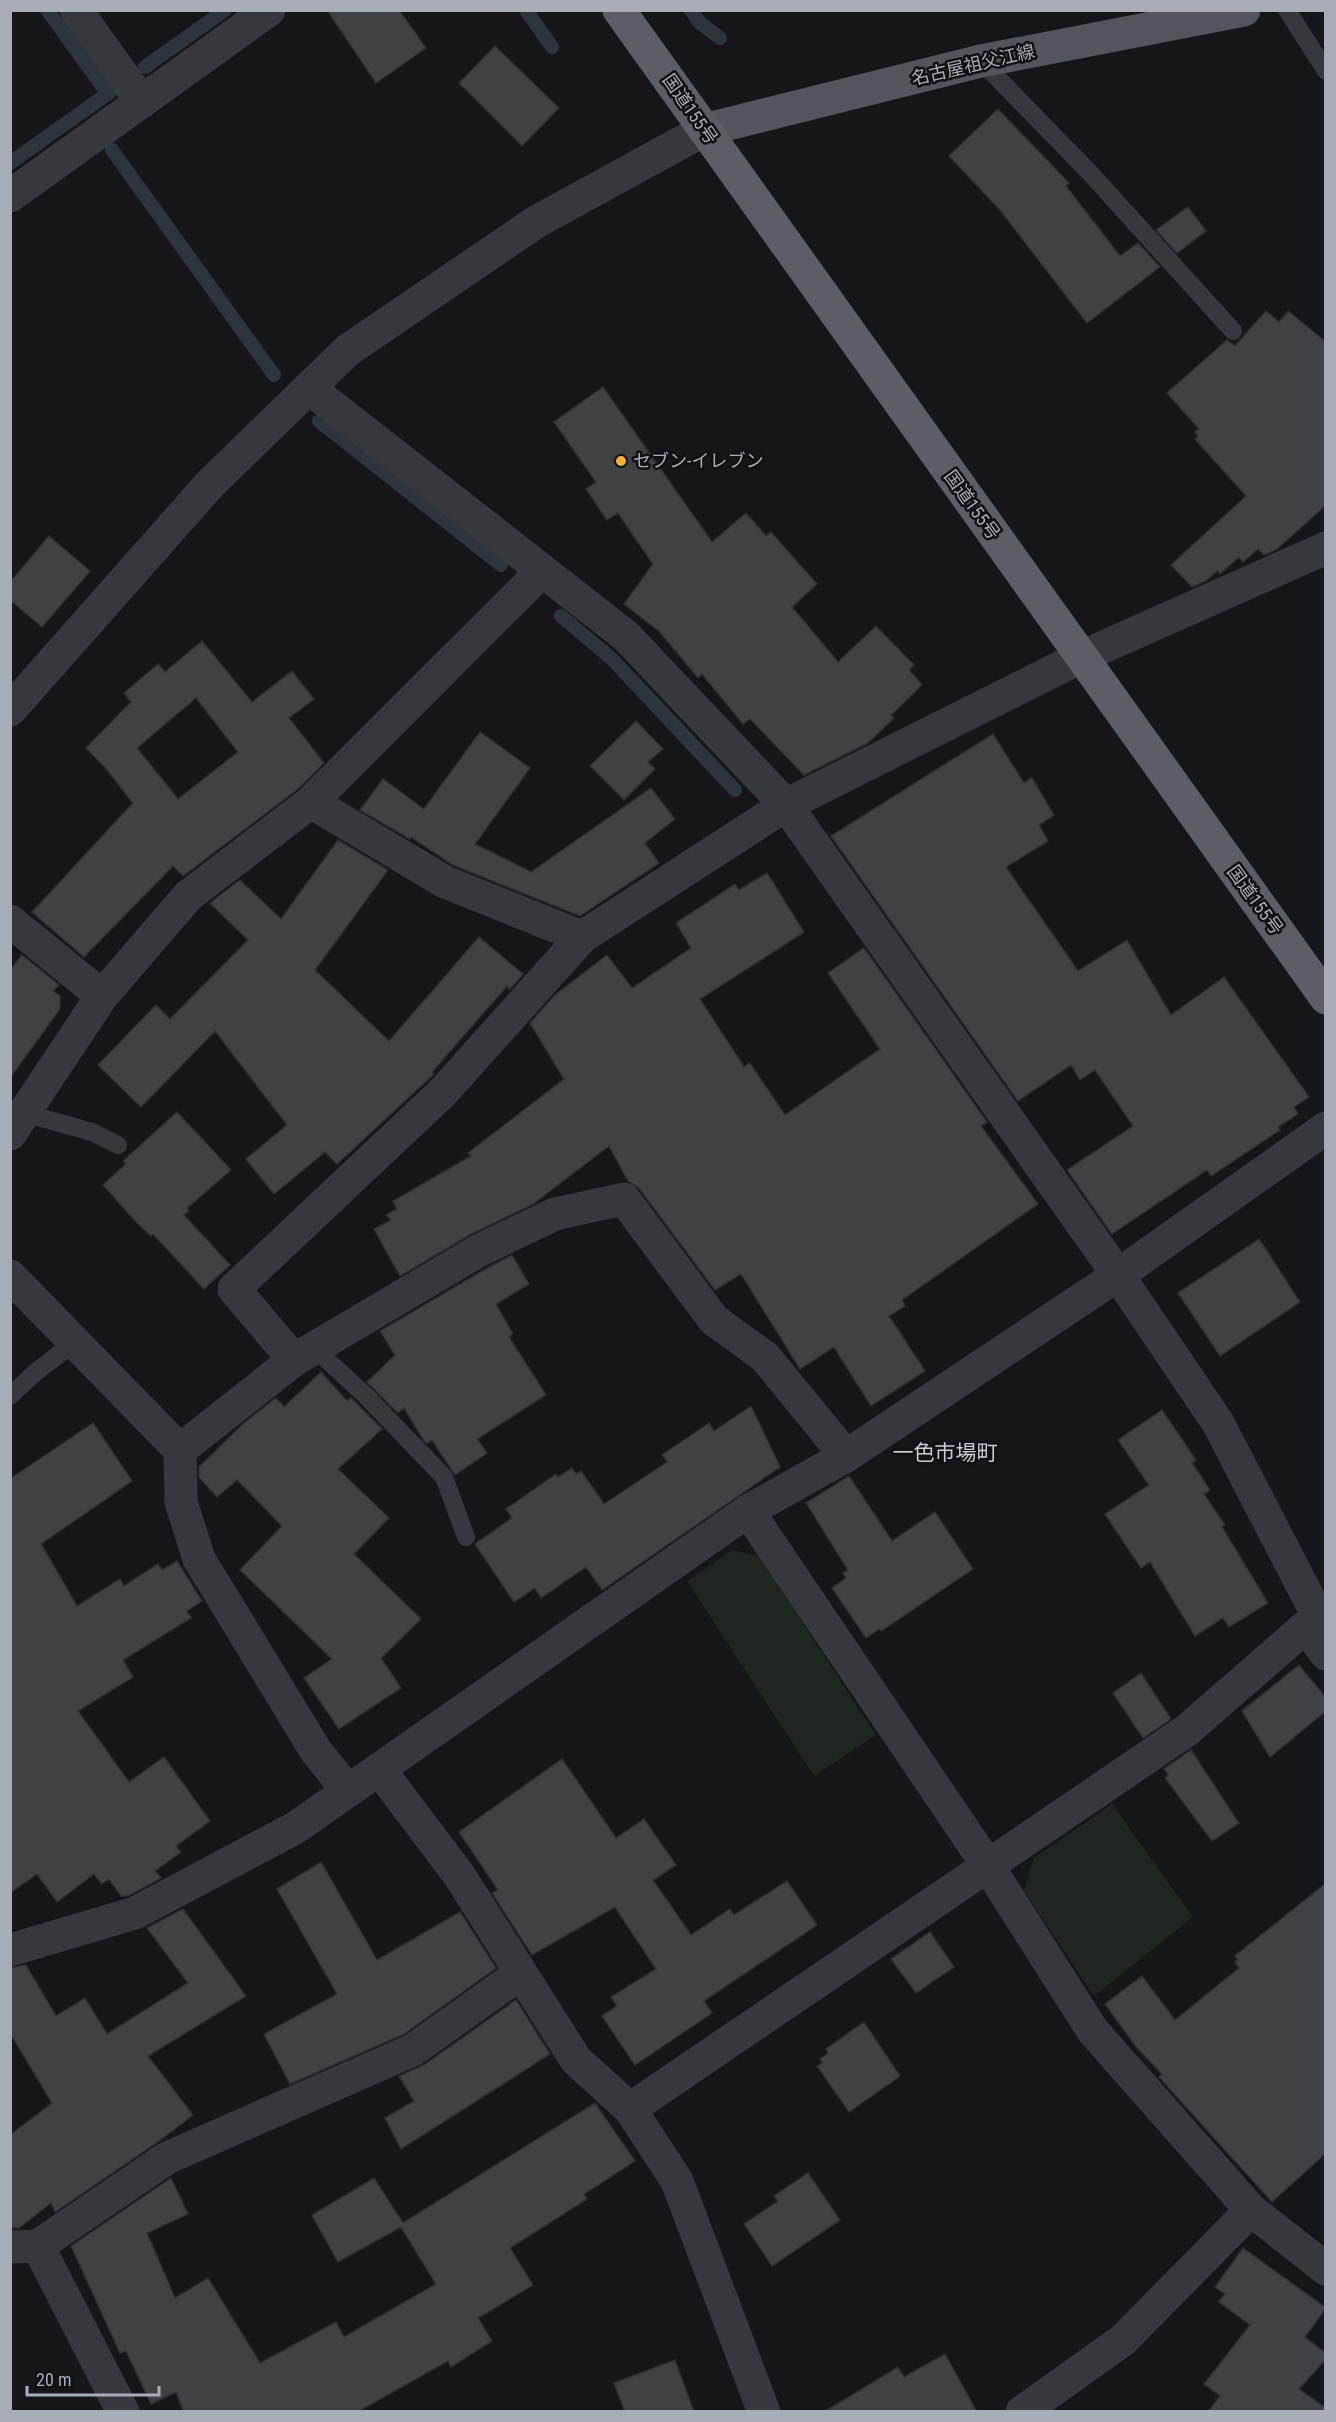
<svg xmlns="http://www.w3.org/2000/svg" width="1336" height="2422" viewBox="0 0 1336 2422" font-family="'Roboto Condensed','Noto Sans JP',sans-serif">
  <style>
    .green { fill: #1e261f }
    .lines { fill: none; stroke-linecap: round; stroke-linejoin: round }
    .stream { stroke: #2c353c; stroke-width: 14 }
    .building { fill: #404145; stroke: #303034; stroke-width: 1.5; fill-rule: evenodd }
    .service { stroke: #37383d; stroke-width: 18 }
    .minor { stroke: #37383d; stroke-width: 33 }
    .tertiary { stroke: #37383d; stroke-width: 33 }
    .primary { stroke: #53555c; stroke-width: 33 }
    .trunk { stroke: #5b5e65; stroke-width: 33 }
    .poi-dot { fill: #f2b134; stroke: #111113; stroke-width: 2 }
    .labels { text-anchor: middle; stroke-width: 5; stroke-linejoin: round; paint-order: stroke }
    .street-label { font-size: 18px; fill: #a8adb8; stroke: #111113 }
    .poi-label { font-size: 18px; fill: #a8adb8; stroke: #111113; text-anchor: start }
    .quarter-label { font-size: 21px; fill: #c9ccd4; stroke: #111113 }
  </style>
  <rect width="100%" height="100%" fill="#161618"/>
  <path class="green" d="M 732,1550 L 759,1556 L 876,1735 L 814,1776 L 687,1581 Z
    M 1112,1804 L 1193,1917 L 1094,1996 L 1024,1891 L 1034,1858 Z"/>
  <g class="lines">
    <path class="stream" d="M 47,10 L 108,94
      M 526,10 L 552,47
      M 691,10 L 699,22 L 720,38
      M 145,67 L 225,10
      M 112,150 L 274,375
      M 10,163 L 110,92
      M 319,421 L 501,565
      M 561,616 L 612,659 L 735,790"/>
  </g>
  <path class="building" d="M 327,10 L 399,10 L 426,48 L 376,83 Z
    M 495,46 L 559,108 L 522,146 L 459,83 Z
    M 998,109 L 1069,183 L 1066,186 L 1120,256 L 1138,243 L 1160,267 L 1087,323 L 1000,210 L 949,156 Z
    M 1188,207 L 1206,231 L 1177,253 L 1156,230 Z
    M 1266,311 L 1279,322 L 1288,311 L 1326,342 L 1326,505 L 1277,549 L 1264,555 L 1258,549 L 1243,562 L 1239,557 L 1220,574 L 1217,571 L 1207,580 L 1192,587 L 1171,565 L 1246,496 L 1195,439 L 1198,436 L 1195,432 L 1199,429 L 1167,393 L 1227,340 L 1235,346 Z
    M 603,387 L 712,542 L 746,513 L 766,536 L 771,532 L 817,584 L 792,607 L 838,662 L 876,626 L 914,665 L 909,670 L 922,685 L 891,715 L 894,718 L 868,743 L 804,775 L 750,719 L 743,724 L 702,674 L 698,678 L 659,631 L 624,604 L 653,564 L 618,513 L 607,520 L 586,489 L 596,482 L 554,422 Z
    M 49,536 L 90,571 L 42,627 L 10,600 L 10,582 Z
    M 202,641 L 252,702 L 292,671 L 314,699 L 289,718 L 324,763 L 299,788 L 183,876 L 173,866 L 84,957 L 32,912 L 133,803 L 103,765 L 86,748 L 131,702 L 124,693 L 158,664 L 165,672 ZM 196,698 L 238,752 L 178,799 L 137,748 Z
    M 636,721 L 663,749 L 648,762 L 655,769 L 624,800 L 590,766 Z
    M 480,732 L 530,768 L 475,844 L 531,872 L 651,788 L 675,819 L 645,843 L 659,863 L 580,916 L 453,865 L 411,837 L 410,839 L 360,810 L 383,779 L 424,809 Z
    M 993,734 L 1024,783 L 1032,778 L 1054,815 L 1039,825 L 1048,841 L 1006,867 L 1078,971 L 1127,940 L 1171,1015 L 1224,977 L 1309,1097 L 1294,1107 L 1298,1114 L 1278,1127 L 1280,1130 L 1211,1176 L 1207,1170 L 1112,1234 L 1067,1170 L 1133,1126 L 1095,1070 L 1080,1080 L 1071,1065 L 1018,1101 L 831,836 Z
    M 338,840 L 388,870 L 315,970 L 389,1041 L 479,937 L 523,974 L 509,990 L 507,986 L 432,1072 L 434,1074 L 337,1164 L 325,1152 L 274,1194 L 246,1159 L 287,1125 L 215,1031 L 141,1107 L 98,1065 L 156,1005 L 170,1019 L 248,940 L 210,903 L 240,880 L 281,919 Z
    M 767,873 L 804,932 L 700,999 L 744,1067 L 750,1063 L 785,1115 L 880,1049 L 828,973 L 864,948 L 987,1122 L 981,1126 L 1038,1204 L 902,1300 L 905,1306 L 889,1316 L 925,1371 L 871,1406 L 834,1347 L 800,1369 L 741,1274 L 715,1290 L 639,1188 L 628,1181 L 609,1146 L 533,1204 L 471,1234 L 400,1276 L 374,1229 L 391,1220 L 386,1215 L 397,1209 L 393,1201 L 471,1156 L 468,1153 L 564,1079 L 530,1023 L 555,995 L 607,955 L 632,988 L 691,948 L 676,923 L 735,884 L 739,890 Z
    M 22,955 L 59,985 L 53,991 L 60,996 L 60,1009 L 10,1078 L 10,970 Z
    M 177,1112 L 231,1170 L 187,1208 L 189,1211 L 184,1215 L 230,1265 L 204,1289 L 153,1234 L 151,1236 L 137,1223 L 103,1185 L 126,1164 L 123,1161 Z
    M 1259,1239 L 1300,1302 L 1220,1356 L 1178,1293 Z
    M 512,1255 L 529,1284 L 496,1304 L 513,1334 L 509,1337 L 546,1395 L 477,1439 L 487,1453 L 455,1475 L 432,1440 L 427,1443 L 424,1441 L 404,1408 L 398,1413 L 367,1382 L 395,1355 L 380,1331 L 489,1267 Z
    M 321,1372 L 347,1401 L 351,1398 L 382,1429 L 338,1469 L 389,1518 L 354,1554 L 421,1619 L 381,1658 L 401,1688 L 339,1729 L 304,1678 L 332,1659 L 240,1570 L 282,1526 L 237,1480 L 217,1497 L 199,1477 L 199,1467 L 244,1423 L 276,1398 L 284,1407 Z
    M 751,1406 L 780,1467 L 602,1590 L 586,1567 L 541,1598 L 535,1588 L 514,1602 L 475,1544 L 512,1518 L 506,1509 L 556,1474 L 558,1477 L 572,1468 L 576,1474 L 581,1471 L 604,1504 L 667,1462 L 662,1455 L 709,1423 L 714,1431 Z
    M 1162,1410 L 1196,1460 L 1192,1463 L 1210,1490 L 1204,1494 L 1225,1525 L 1222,1527 L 1268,1603 L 1229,1627 L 1223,1618 L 1195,1636 L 1150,1562 L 1141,1568 L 1105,1514 L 1149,1485 L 1118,1440 Z
    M 93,1423 L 132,1481 L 41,1544 L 77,1606 L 120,1579 L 124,1586 L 158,1564 L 162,1570 L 177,1561 L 202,1601 L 187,1611 L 191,1618 L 123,1660 L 133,1677 L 78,1711 L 129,1782 L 164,1757 L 210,1821 L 176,1846 L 181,1852 L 155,1871 L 161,1878 L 128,1896 L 121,1896 L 109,1879 L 102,1884 L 94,1874 L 57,1902 L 37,1874 L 10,1893 L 10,1479 Z
    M 849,1476 L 892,1541 L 935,1512 L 973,1569 L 881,1631 L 879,1629 L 866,1638 L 832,1588 L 846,1578 L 843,1573 L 848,1570 L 806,1503 Z
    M 1299,1665 L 1326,1698 L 1326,1711 L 1270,1757 L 1242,1711 Z
    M 1141,1673 L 1171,1719 L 1143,1738 L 1113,1693 Z
    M 1191,1750 L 1239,1823 L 1212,1841 L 1165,1778 L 1168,1775 L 1164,1769 Z
    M 562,1759 L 616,1838 L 644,1819 L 676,1865 L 653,1880 L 691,1935 L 730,1909 L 734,1915 L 787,1881 L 817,1925 L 704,2001 L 712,2013 L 635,2065 L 602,2016 L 617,2006 L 611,1997 L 656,1969 L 615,1907 L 532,1955 L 492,1893 L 498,1890 L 459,1832 Z
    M 321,1862 L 377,1960 L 460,1912 L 496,1968 L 404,2034 L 290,2084 L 264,2034 L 337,1994 L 277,1889 Z
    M 1326,1883 L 1326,2153 L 1272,2202 L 1159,2077 L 1162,2074 L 1137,2048 L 1105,2004 L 1142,1976 L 1175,2020 L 1239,1968 L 1235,1962 L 1238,1960 L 1235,1956 Z
    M 183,1909 L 246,1996 L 148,2056 L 193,2115 L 159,2141 L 55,2212 L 51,2203 L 19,2228 L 10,2228 L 10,2135 L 52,2103 L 10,2033 L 10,1968 L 26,1965 L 56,2016 L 85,1998 L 107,2034 L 188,1983 L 147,1928 Z
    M 930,1932 L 954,1967 L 916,1993 L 891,1959 Z
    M 516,2000 L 550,2054 L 401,2149 L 385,2118 L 414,2101 L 399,2076 L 424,2065 Z
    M 864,2022 L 900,2076 L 849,2112 L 817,2066 L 822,2063 L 820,2059 L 828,2053 L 826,2049 Z
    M 595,2103 L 635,2161 L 584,2194 L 587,2199 L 510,2248 L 533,2285 L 478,2318 L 492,2341 L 451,2367 L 448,2361 L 357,2412 L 184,2412 L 176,2392 L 151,2404 L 126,2351 L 120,2353 L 71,2246 L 171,2178 L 188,2214 L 147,2233 L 175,2298 L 208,2278 L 260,2363 L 336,2322 L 344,2337 L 436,2284 L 401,2227 L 338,2262 L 312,2215 L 374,2178 L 403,2223 Z
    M 808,2173 L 840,2220 L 772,2266 L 744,2224 L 778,2201 L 774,2196 Z
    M 1243,2248 L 1326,2308 L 1305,2337 L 1326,2353 L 1326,2359 L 1299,2389 L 1326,2408 L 1326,2412 L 1208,2412 L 1220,2396 L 1204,2384 L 1250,2325 L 1219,2302 L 1225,2294 L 1215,2287 Z
    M 945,2354 L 977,2412 L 824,2412 L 898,2367 L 904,2377 Z
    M 675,2360 L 694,2412 L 625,2412 L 614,2383 Z"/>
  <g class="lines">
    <path class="service" d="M 1287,10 L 1326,71
      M 981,61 L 1091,174 L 1233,331
      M 24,1113 L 92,1132 L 118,1145
      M 314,1348 L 366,1396 L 444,1477 L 466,1537
      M 10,1396 L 37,1371 L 75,1342"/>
    <path class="minor" d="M 76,10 L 142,102
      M 10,196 L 269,10
      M 309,388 L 626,636 L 786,805 L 1118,1275 L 1218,1423 L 1318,1616 L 1186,1731 L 630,2109
      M 311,802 L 542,571
      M 10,921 L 102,996
      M 10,1134 L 102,996 L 188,896 L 311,802 L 445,882 L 582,937 L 786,805 L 1081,657 L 1326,548
      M 10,1276 L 180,1450 L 294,1360 L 480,1250 L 555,1214 L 624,1199 L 714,1320 L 765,1357 L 846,1456
      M 294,1360 L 234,1289 L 443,1092 L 582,937
      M 180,1450 L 181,1502 L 199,1559 L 316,1751 L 348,1791
      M 748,1511 L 988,1866 L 1093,2031 L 1251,2210 L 1326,2269
      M 1306,1627 L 1326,1654
      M 379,1769 L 459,1875 L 521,1973
      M 10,1950 L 135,1913 L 295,1828 L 748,1511 L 846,1456 L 1118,1275 L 1326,1128
      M 38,2246 L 123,2412
      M 10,2247 L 38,2246 L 167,2158 L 413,2050 L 521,1973 L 576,2060 L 630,2109 L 677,2181 L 764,2412
      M 1022,2412 L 1123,2340 L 1251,2210"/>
    <path class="tertiary" d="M 10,710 L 210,484 L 348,350 L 536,222 L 704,130"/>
    <path class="primary" d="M 704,130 L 981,61 L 1244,10"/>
    <path class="trunk" d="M 619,10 L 1326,998"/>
  </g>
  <circle class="poi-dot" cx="621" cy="461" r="6"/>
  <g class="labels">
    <g class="street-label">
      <text transform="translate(973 65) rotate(-13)" y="6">名古屋祖父江線</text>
      <text transform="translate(690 109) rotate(55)" y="6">国道155号</text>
      <text transform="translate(972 505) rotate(54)" y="6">国道155号</text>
      <text transform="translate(1255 900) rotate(54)" y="6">国道155号</text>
    </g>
    <g class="poi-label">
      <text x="633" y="467">セブン-イレブン</text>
    </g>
    <g class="quarter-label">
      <text x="945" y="1460">一色市場町</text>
    </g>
  </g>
  <rect width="1336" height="2422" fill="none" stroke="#a8adb8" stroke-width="24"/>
  <path d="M27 2386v9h132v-9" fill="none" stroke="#a8adb8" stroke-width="3"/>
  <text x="36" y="2386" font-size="18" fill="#a8adb8" stroke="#111113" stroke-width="4.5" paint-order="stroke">20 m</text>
</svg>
